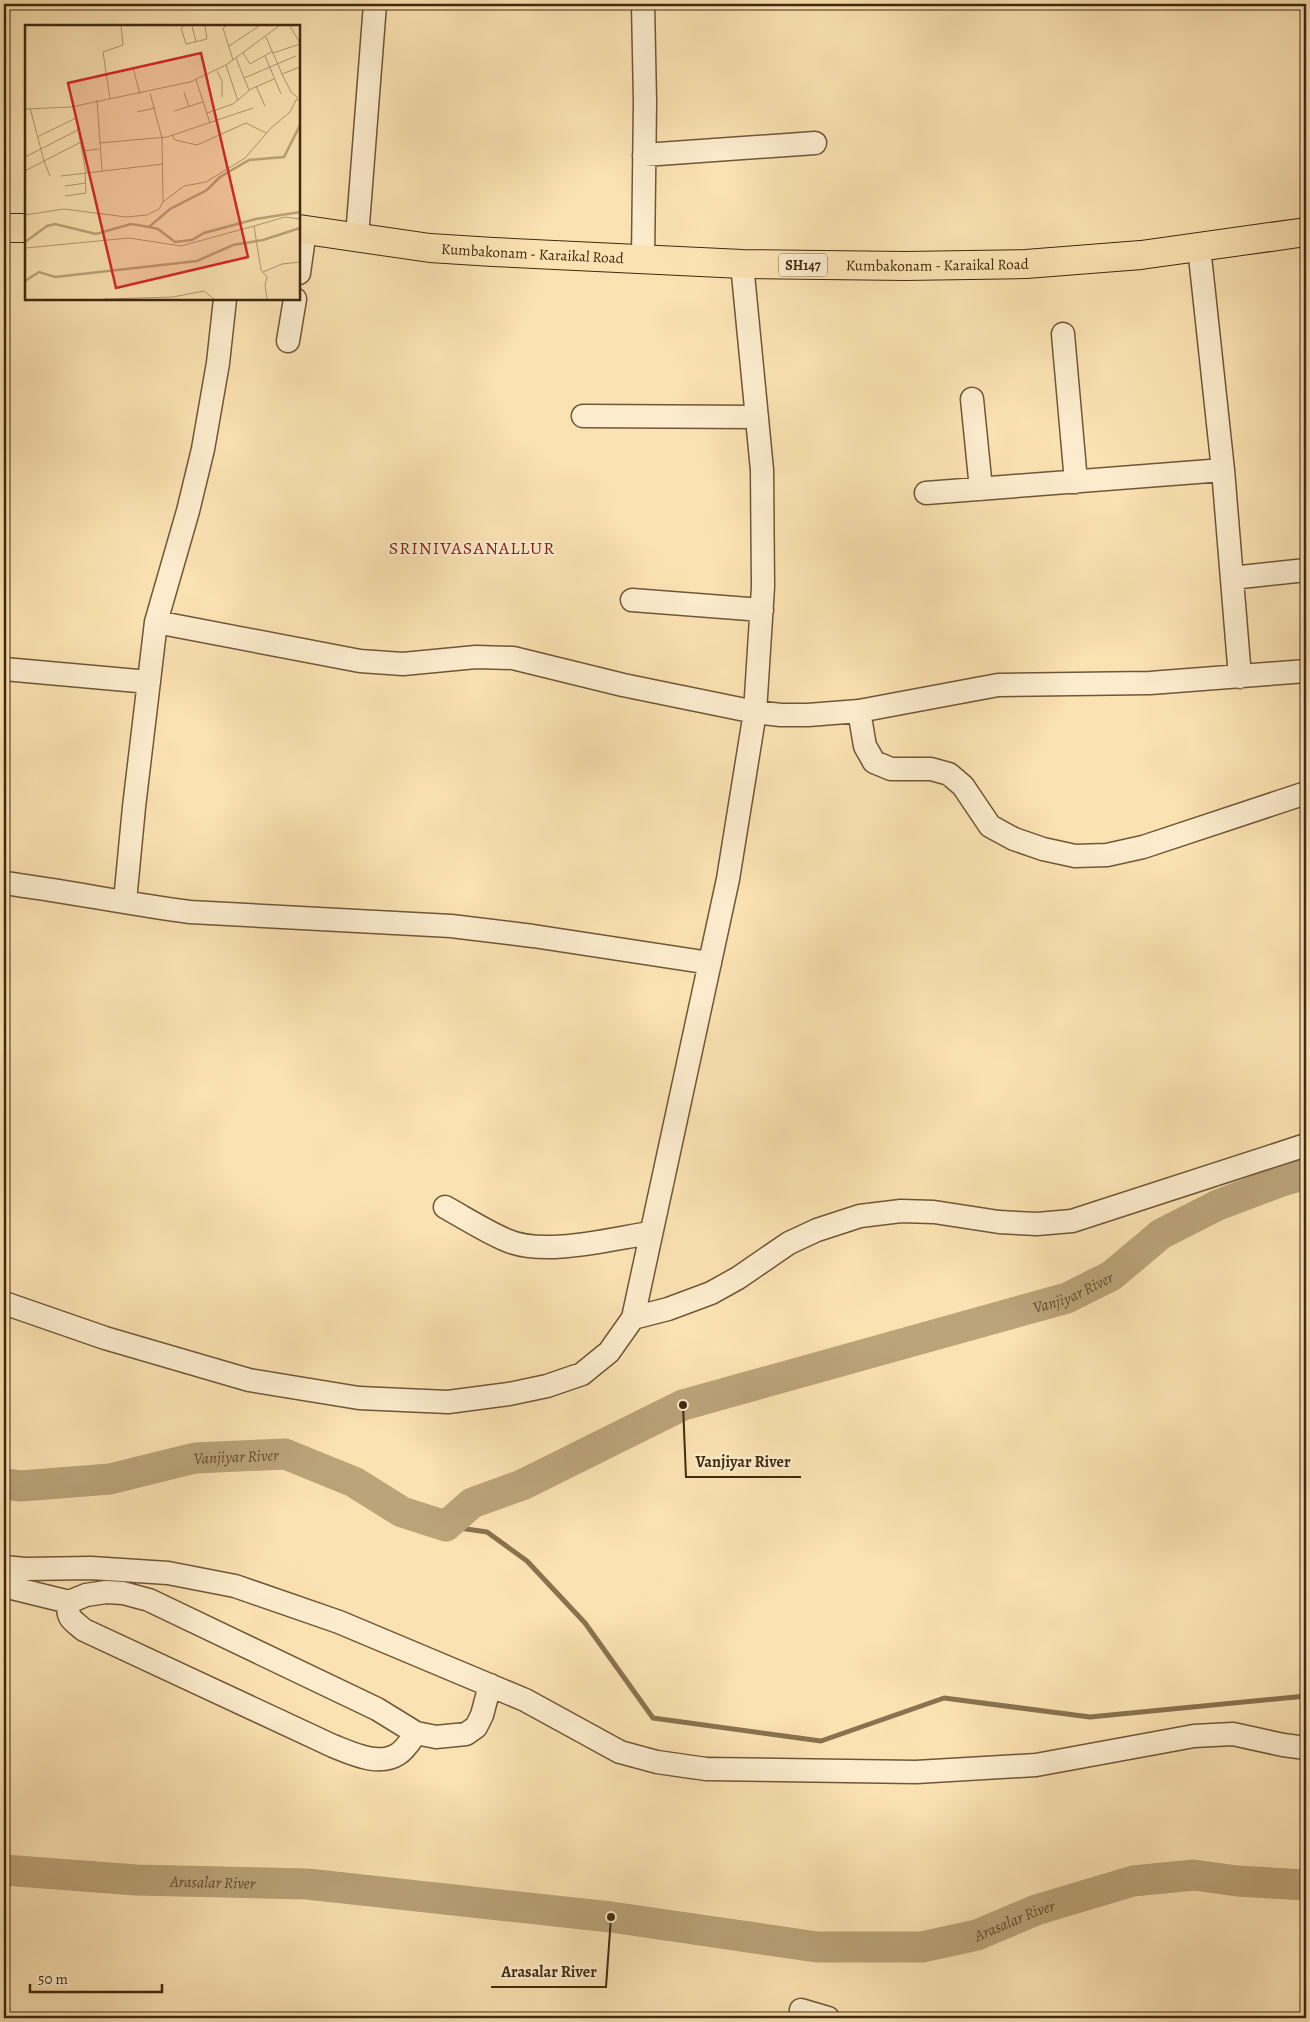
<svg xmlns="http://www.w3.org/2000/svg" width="1310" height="2022" viewBox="0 0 1310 2022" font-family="Alegreya,serif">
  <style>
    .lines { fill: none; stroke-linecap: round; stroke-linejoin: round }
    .stream { stroke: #8a724f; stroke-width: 5 }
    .river { stroke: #bba37a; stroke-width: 31 }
    .minor-casing { stroke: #6f5737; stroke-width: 25 }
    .major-casing { stroke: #40290e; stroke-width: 30 }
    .minor { stroke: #fceccd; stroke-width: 22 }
    .major { stroke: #fbe2b2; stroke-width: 28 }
    .labels { text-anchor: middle; stroke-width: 4.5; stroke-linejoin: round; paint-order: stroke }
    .shield { fill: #fceccd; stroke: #786447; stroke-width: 1 }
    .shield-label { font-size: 14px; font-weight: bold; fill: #40290e }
    .street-label { font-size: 15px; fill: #40290e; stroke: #fceccd }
    .water-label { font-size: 16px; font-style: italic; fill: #654e2e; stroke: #fceccd }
    .quarter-label { font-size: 18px; letter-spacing: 1px; fill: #7a1f14; stroke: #fceccd }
    .inset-river { fill: none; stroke: #bba37a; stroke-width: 2.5 }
    .inset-road { fill: none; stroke: #b09870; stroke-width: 1 }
    .view { fill: #d62828; fill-opacity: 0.15; stroke: #d62828; stroke-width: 2.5 }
    .inset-edge { fill: none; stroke: #40290e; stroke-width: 2.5 }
    .leader { fill: none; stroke: #40290e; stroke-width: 2 }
    .callout-dot { fill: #40290e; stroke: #fceccd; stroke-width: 2 }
    .callout-label { font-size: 16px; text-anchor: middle; font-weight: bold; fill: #40290e; stroke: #fceccd; stroke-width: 4.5; stroke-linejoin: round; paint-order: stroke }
  </style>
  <rect width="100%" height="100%" fill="#fbe2b2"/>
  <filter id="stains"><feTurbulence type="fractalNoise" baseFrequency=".004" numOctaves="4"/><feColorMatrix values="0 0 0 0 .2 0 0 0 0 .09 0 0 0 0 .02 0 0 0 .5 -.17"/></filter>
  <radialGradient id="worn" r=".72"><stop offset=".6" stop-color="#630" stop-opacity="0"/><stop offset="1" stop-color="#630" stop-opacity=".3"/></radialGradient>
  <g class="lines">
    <path class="stream" d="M 446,1526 L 487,1532 L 527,1561 L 585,1623 L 653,1718 L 821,1741 L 944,1698 L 1090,1717 L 1306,1696"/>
    <g class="river">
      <path id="s1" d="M 4,1484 L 21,1486 L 110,1479 L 195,1458 L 285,1454 L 354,1482 L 402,1512 L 446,1526 L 472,1503 L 522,1485 L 683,1405 L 1067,1298 L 1111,1276 L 1161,1234 L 1218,1205 L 1279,1182 L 1306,1174"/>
      <path id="s2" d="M 4,1870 L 136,1880 L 307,1884 L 611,1917 L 817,1947 L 922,1947 L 977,1935 L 1036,1910 L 1133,1881 L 1194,1875 L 1237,1881 L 1306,1885"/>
    </g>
    <g class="minor-casing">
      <path id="minor" d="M 644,155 L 815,143
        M 357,237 L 375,4
        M 1199,247 L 1223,470 L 1240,677
        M 643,259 L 645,102 L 643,4
        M 299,273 L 305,230
        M 1063,334 L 1076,482
        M 288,341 L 295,299
        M 972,399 L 981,489
        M 583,416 L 757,417
        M 926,493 L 1223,470
        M 1232,578 L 1306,570
        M 632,600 L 762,610
        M 156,622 L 360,661 L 403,664 L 476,657 L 513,658 L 623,685 L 755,712 L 781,715 L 808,715 L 859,711 L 998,685 L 1150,683 L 1306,671
        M 4,669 L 149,682
        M 859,711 L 865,746 L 874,762 L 891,769 L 931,769 L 949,774 L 963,786 L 990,826 L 1014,839 L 1043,849 L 1075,856 L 1107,855 L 1143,847 L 1306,793
        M 4,883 C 66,891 128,904 190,912 L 451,926 L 533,936 L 710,963
        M 125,901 L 134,807 L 156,622 L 188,511 L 203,449 L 218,363 L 225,299
        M 445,1207 C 465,1218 485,1231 506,1240 C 544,1257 610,1239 650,1233
        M 4,1303 L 105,1338 L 249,1380 L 359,1398 L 448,1402 L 509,1394 L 547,1386 L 582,1374 L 609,1352 L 633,1318 L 728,879 L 755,712 L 763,587 L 762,470 L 742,264
        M 633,1318 L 668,1309 L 711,1293 L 738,1278 L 789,1243 L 817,1230 L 860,1216 L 901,1211 L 934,1212 L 999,1222 L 1037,1224 L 1072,1221 L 1306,1145
        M 4,1567 L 25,1569 L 91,1568 L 168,1573 L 235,1586 L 339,1622 L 525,1700 L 620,1752 L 657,1762 L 706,1769 L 916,1772 L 1036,1765 L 1194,1736 L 1233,1734 L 1283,1745 L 1306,1748
        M 4,1586 L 69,1602 L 86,1595 L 106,1592 L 123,1593 L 149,1600 L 377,1709 L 416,1733 L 436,1737 L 466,1734 L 476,1727 L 482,1715 L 490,1685
        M 69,1602 C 66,1618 72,1620 84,1630 L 333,1746 C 351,1753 379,1767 398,1754 C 405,1750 411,1740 416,1733
        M 801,2010 L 828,2018"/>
    </g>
    <g class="major-casing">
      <g id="major">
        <path d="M 4,228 L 26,228"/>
        <path id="s3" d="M 299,229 L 430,248 L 493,252 L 742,264 L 905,266 L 1026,264 L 1141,255 L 1306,232"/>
      </g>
    </g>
    <use href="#minor" class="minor"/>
    <use href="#major" class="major"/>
  </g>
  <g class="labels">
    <rect class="shield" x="779" y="253.5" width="48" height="23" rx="4"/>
    <g class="shield-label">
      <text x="803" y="270">SH147</text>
    </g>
    <g class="street-label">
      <text dy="5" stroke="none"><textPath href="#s3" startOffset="235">Kumbakonam - Karaikal Road</textPath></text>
      <text dy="5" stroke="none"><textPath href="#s3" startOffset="640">Kumbakonam - Karaikal Road</textPath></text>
    </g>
    <g class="water-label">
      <text dy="6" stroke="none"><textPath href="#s1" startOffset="1135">Vanjiyar River</textPath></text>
      <text dy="6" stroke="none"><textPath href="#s1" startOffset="235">Vanjiyar River</textPath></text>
      <text dy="6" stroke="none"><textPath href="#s2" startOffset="209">Arasalar River</textPath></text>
      <text dy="6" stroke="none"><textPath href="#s2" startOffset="1019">Arasalar River</textPath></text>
    </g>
    <g class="quarter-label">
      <text x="472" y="554">SRINIVASANALLUR</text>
    </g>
  </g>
  <g transform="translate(25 25)">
    <rect width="275" height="275" fill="#fbe2b2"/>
    <path class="inset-river" d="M 124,202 L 133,204 L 150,217 L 167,215 L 179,208 L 231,194 L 275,187M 0,217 L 22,201 L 30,199 L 71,209 L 106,199 L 124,202 L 145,184 L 182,165 L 195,152 L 224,135 L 259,132 L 275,100M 0,256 L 14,247 L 30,252 L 172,236 L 208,220 L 238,215 L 275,203"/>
    <path class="inset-road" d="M 159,1 L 156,3 L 161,19 L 182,14 L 180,1M 167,1 L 171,17M 201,1 L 198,3 L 208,35M 265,1 L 275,18M 241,12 L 257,49 L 275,42M 204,21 L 234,1M 218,28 L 225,39 L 248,26M 248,28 L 275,19M 240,31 L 256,69M 211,33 L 224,65M 201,40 L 213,76M 108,43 L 115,69M 192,46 L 197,56 L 197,72M 257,49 L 266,67 L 273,73M 219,53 L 271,31M 171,55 L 185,98M 231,61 L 240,81M 159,67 L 164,82M 85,74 L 78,27 L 98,20 L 96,1M 72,75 L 77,146M 5,83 L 19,136 L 56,117M 0,84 L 46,82 L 165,57 L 201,40 L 254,1M 149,86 L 178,77M 112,87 L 130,83M 182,88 L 208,79 L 226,64 L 249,54M 147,110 L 150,115 L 172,120 L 221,98 L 241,108M 12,112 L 51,93 L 61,148M 74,118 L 142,112 L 228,83M 58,126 L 74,124M 0,132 L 53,105M 0,146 L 19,136 L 25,151M 36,151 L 138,139M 40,161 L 61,158M 40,171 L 61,168 L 60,148M 138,177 L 159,161 L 181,157 L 220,133 L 246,103 L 265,87 L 271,75 L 275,74M 0,190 L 39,184 L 101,192 L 122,190 L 134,184 L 138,177 L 137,113 L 125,68M 229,201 L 260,192 L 275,194M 0,223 L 104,213 L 156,221 L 229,201 L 236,245 L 242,252 L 240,260 L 242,274M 238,247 L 257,239 L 275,237M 80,274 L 148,272 L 179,266 L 189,274"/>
    <path class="view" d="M 176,28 L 223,232 L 91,263 L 43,58 Z"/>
    <rect width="275" height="275" class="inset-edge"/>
  </g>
  <path class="leader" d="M683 1405L686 1477H801M611 1917L606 1987H491"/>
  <g class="callout-dot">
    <circle cx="683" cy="1405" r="5"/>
    <circle cx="611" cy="1917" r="5"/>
  </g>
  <g class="callout-label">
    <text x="743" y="1467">Vanjiyar River</text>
    <text x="549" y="1977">Arasalar River</text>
  </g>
  <rect width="1310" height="2022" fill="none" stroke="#fbe2b2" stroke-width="20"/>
  <rect x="5" y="5" width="1300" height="2012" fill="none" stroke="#40290e" stroke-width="2.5"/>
  <rect x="10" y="10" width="1290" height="2002" fill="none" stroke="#40290e"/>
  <path d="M30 1984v8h132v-8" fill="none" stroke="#40290e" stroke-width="2.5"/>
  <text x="38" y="1984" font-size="15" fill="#40290e" stroke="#fceccd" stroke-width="4" paint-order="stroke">50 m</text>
  <rect width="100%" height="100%" filter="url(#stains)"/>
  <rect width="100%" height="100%" fill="url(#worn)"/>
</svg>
